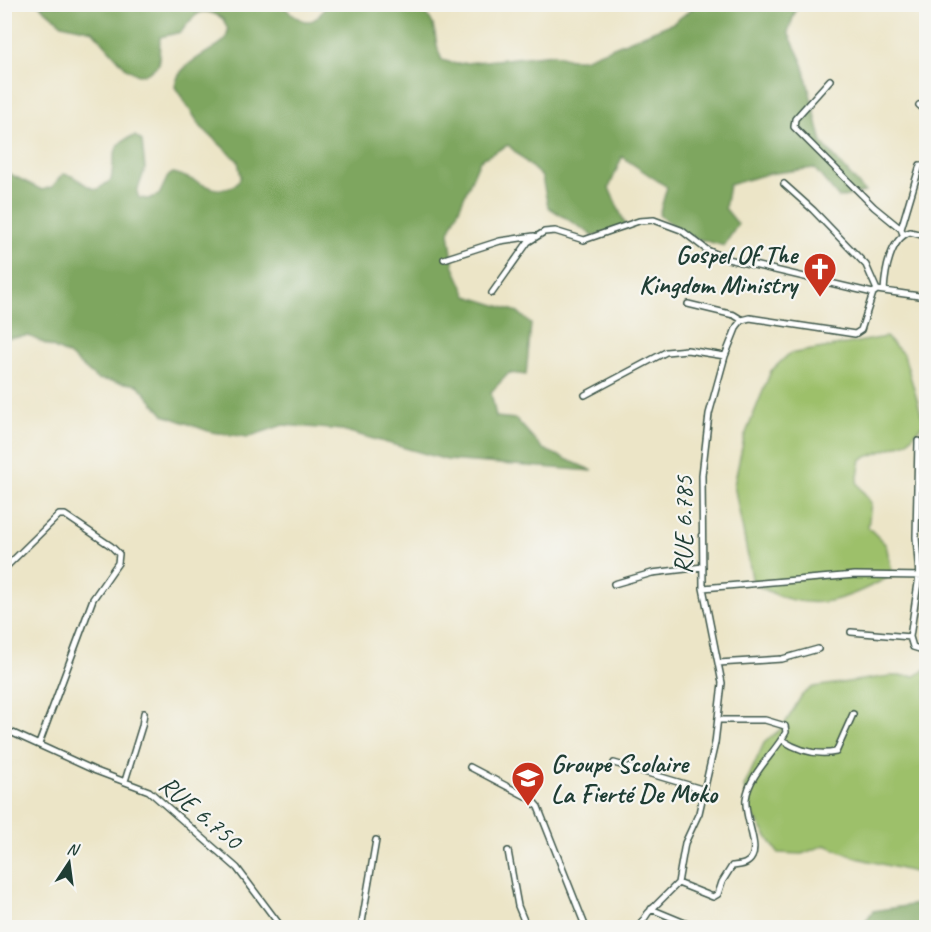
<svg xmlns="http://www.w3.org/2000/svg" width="931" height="932" viewBox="0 0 931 932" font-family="Caveat,sans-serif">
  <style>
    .green { fill: #9dc06a; stroke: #5e7e4f; stroke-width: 1.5 }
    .forest { fill: #7ea65e; stroke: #4e7249; stroke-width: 1.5 }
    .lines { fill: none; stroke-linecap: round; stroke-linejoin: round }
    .minor-casing { stroke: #3e564a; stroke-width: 8 }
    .minor { stroke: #fff; stroke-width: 5 }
    .labels { text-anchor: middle; stroke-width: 4.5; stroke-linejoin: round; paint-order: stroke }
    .poi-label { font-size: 26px; font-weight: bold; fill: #1f3d34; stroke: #f6f6f2; text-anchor: end }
    .street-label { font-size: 26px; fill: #1f3d34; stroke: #f6f6f2 }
  </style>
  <rect width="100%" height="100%" fill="#f6f6f2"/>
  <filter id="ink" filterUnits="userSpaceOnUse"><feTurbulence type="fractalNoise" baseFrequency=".0167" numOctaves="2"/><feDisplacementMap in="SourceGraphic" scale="12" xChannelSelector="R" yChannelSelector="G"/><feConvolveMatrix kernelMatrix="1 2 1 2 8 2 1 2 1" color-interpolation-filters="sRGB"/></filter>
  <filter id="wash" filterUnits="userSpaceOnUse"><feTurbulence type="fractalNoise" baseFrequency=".008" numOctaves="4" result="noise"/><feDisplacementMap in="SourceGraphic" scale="24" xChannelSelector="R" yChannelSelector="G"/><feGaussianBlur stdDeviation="1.35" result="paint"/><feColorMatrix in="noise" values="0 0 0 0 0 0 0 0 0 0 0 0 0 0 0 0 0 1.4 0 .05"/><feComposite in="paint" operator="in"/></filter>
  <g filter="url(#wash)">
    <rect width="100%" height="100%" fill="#ece5c7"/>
    <path class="green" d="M 886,337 L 904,355 L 924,423 L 907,442 L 861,459 L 857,483 L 871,503 L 868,527 L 886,545 L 893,575 C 839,603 809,616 753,583 L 734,485 L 744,438 L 771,371 L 789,354 Z
      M 926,669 L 926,875 L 857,858 L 825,845 L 802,854 L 778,853 L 750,811 L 744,787 L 764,743 L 783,727 L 802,695 L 813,687 L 890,676 L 915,676 Z"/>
    <path class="forest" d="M 798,4 L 788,32 L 803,64 L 822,143 L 865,192 L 839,198 L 814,168 L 767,174 L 729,185 L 725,208 L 738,224 L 724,246 L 688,236 L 659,215 L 667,187 L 622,157 L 609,188 L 627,228 L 594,236 L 548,207 L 542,177 L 508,145 L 480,160 L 449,232 L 454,267 L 467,296 L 518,312 L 531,324 L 526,375 L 509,373 L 491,392 L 496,417 L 516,419 L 543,449 L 593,471 L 447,460 L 342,430 L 283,425 L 248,437 L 211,432 L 164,415 L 138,385 L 97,379 L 69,355 L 29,336 L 5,338 L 4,171 L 42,190 L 52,187 L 63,174 C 80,175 84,189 98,189 L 111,180 C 115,160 110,141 135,136 L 142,141 L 145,169 L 137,192 L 139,198 L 148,199 L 159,195 L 168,176 L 173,173 C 194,176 225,206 241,177 L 238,161 L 201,127 L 175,87 C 177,62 211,54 226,39 L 228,30 L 223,19 C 200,3 193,17 181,32 L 160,37 L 159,64 L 148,73 L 138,75 L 126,68 L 93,31 L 62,24 L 39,5 L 282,5 C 297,20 313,32 326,5 L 415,5 C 443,23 430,36 442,60 L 456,64 L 554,54 L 570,59 L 584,59 L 673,23 L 697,5 Z
      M 918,904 L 926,905 L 926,927 L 861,927 L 873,911 Z"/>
  </g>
  <g filter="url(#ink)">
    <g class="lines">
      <g class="minor-casing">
        <path id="minor" d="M 830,80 L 795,119 L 794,127 L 874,207 L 901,229 L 903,234
          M 919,105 L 926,111
          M 784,184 L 813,210 L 866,265 L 877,290
          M 901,229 L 920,165
          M 444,259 L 500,241 L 534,236
          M 884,291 C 885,272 890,239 910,232 L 926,236
          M 492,293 L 528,242 L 544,232 L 555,231 L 584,240 L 639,221 L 654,220 L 681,230 L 707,250 L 728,259 L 873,293
          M 688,304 L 734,315 L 742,320
          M 585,395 L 666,352 L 687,350 L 725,356
          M 4,569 L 59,515 L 65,515 L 111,546 L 119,554 L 118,563 L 93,599 L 39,744
          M 614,584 L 652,573 L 703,567
          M 703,588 L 855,575 L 926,576
          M 851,632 L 910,637 L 919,576 L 916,537 L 918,441
          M 910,637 L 913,647 L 926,651
          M 718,663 L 782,659 L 818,649
          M 4,729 L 96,771 L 149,791 L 237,868 L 282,928
          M 782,740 C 799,751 816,756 836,752 L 853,714
          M 614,763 L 705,790
          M 470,767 L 531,799 L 538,807 L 586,928
          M 125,781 L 142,726 L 144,713
          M 508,851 L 518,906 L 527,928
          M 678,883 L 713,897 L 718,894 L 722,882 L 732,866 C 740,865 748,865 752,857 C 759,844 744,817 746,799 C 749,774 775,753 786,732 L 785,726 L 765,720 L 718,720
          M 651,909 L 697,928
          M 361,928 L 376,840
          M 638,928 L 648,913 L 678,883 L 685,843 L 699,813 L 715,743 L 722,683 L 703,588 L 702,475 L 709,414 L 725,356 L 737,326 L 742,320 L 750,318 L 855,334 L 861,330 L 873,293 L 877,290 L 926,297"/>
      </g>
      <use href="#minor" class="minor"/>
    </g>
  </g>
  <defs>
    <g id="church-pin" transform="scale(1.725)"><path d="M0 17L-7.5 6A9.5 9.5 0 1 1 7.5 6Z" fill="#c8321e" stroke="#f6f6f2"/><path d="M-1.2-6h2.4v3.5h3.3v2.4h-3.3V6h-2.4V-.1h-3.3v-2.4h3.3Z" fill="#fff"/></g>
    <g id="school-pin" transform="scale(1.725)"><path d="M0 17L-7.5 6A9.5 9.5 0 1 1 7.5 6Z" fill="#c8321e" stroke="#f6f6f2"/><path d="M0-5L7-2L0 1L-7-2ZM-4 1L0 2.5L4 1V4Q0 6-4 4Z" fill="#fff"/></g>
  </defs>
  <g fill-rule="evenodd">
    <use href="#church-pin" x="820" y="269"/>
    <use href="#school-pin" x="528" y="778"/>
  </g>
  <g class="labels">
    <g class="poi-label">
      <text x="797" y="263">Gospel Of The<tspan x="797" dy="30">Kingdom Ministry</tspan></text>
      <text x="551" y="772" text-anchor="start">Groupe Scolaire<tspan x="551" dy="30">La Fierté De Moko</tspan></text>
    </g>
    <g class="street-label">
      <text transform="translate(683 525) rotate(-90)" y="9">RUE 6.785</text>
      <text transform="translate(201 812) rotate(40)" y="9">RUE 6.750</text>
    </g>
  </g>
  <rect width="931" height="932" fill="none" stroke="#f6f6f2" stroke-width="24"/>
  <g transform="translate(69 863) rotate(13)" stroke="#f6f6f2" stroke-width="4.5" paint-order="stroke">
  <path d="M0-4.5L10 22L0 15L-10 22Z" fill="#1f3d34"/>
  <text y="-9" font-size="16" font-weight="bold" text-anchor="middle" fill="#1f3d34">N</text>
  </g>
</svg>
